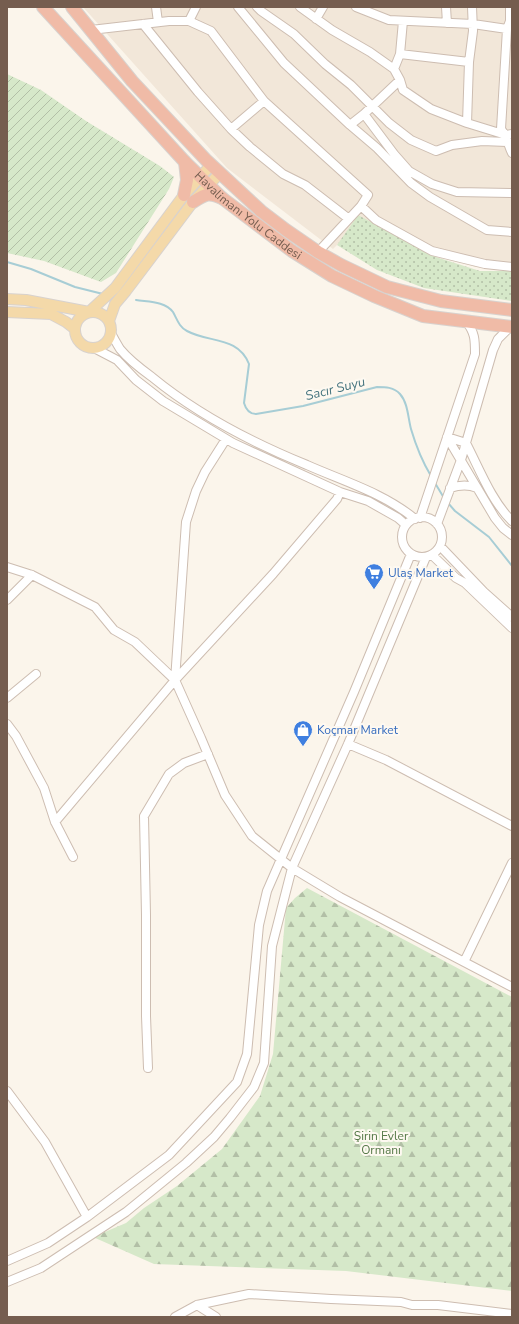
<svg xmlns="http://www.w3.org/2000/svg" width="519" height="1324" viewBox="0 0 519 1324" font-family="'Nunito Sans',sans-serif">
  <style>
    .residential { fill: #f2e7d9 }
    .grass { fill: url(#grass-dots) }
    .forest { fill: url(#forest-firs) }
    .garden { fill: url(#garden-furrows) }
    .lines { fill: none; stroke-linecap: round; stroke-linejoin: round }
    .stream { stroke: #a7cdd5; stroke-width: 2 }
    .minor-casing { stroke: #cdbdb1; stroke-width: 10 }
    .major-casing { stroke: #d8d2ce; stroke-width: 12 }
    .highway-casing { stroke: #d8d2ce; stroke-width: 14 }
    .minor { stroke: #fff; stroke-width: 8 }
    .major { stroke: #f4d9a9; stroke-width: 10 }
    .highway { stroke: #f0bba7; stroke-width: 12 }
    .labels { text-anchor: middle; stroke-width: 4; stroke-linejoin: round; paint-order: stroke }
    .street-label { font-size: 12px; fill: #755d4f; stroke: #fef9f1 }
    .shop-label { font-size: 12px; fill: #366cbe; stroke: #fef9f1; text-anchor: start }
    .park-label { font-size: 12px; fill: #567948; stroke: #fef9f1 }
    .water-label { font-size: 13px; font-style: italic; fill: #47757f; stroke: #fef9f1 }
  </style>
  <defs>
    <pattern id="grass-dots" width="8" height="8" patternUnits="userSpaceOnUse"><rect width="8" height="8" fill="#d6e8c9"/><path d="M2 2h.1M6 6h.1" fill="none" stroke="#b2bfa6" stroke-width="1.8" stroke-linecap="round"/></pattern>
    <pattern id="forest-firs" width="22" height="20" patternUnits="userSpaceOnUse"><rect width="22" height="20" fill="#d6e8c9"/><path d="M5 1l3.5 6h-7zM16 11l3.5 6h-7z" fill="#b2bfa6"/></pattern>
    <pattern id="garden-furrows" width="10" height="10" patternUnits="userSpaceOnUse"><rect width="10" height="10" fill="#d6e8c9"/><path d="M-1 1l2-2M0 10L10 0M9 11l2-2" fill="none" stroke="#b2bfa6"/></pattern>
  </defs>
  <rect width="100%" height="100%" fill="#fbf5eb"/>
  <path class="residential" d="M 83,7 L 512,7 L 512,269 L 475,267 L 359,223 L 333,249 L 227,168 Z"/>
  <path class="grass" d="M 358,215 L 436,257 L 480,271 L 512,271 L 512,301 L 424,288 L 377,270 L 337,245 Z"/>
  <path class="forest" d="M 307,888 L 512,997 L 512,1291 L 346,1271 L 154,1264 L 93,1237 L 126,1223 L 144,1208 L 177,1186 L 222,1149 L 260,1096 L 273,1054 L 286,908 L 295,898 Z"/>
  <path class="garden" d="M 7,74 L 41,90 L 86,121 L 160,166 L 174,177 L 169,189 L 116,273 L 101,282 L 44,261 L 7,253 Z"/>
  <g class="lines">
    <path class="stream" d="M 7,262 L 31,269 L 75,287 L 103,294
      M 136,300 C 148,302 165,301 173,312 C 177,319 179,327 187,331 C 209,343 238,336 249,364 L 244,403 C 246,410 250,414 256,414 L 303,406 L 377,387 C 385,387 394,387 400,394 C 408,403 408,418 411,429 C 416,446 422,461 431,476
      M 435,483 L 444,498
      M 448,503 L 455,511 L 489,537 L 512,566"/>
    <g class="minor-casing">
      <path id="minor" d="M 156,7 L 158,22
        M 196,7 L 189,21 L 211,31 L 264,101 L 368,195 L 361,206
        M 238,7 L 284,63 L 350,125 L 377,148 L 411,183 L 430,197 L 487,230 L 512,232
        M 257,7 L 261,11 L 294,34 L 325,64 L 351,85 L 389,123 L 411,140 L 436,151 L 452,145 L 482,141 L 507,142
        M 300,7 L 332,30 L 370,52 L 394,69 L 400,80 L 403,90 L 431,109 L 467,123 L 506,135 L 512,134
        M 356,7 L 389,20 L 473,24 L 507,29
        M 446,7 L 447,23
        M 510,7 L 510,21 L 507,29 L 501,129 C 507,136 508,145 512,153
        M 316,19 L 323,7
        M 143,24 L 198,92 L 231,129 L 250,147 L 283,174 L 305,185 L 349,219
        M 91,30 L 169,21 L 189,21
        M 400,54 L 469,62
        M 394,69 L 400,54 L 403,21
        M 364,114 L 394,154 L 409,171 L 432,184 L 457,192 L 512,193
        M 467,123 L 469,62 L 473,31 L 472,7
        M 350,125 L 364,114 L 400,80
        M 231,129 L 264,101
        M 318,252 L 361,206 L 376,220 L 432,251 L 485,264 L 512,267
        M 111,333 C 114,339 117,344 120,349 C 129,360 141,369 152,377 C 197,414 253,443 307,465 C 343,481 384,493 415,519
        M 94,348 L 117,360 L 136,380 L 163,401 L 233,443 L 340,492 L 368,501 L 398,518 L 406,525
        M 447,437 L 495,518 L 503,528 L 512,535
        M 447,437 L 466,443 C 479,468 492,502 512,521
        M 226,439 L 205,472 L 196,491 L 186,522 L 175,680 L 201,738 L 225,795 L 252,836 L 292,868 L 340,897 L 512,987
        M 450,488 C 459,485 468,484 477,488
        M402 537a20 20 0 1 1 40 0a20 20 0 1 1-40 0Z
        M 420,518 L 475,354 C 475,339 475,333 466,321
        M 437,524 L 461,460 L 493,350 L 498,339 L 510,327
        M 440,546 L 484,592 L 512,617
        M 432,555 L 456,578 L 465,583 L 512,628
        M 7,567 L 32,575 L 95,607 L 114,630 L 135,642 L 175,680
        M 7,600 L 32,575
        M 7,698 L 36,674
        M 7,724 L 16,736 L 44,788 L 55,822 L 73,857
        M 348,744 L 386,760 L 512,826
        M 55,822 L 175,680 L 273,574 L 337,499 L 340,492
        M 464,962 L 512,863
        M 148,1068 L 146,1016 L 146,915 L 144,816 L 169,774 L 184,763 L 208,754
        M 7,1091 L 45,1142 L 87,1217
        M 7,1261 L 48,1243 L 87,1217 L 169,1155 L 237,1082 L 247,1054 L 259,925 L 267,891 L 354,692 L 411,554
        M 7,1282 L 41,1268 L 126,1212 L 186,1163 L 214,1137 L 230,1118 L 254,1087 L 264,1063 L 272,946 L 292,868 L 348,744 L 426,557
        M 197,1305 L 216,1317
        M 175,1317 L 197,1305 L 249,1294 L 331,1299 L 401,1302 L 412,1305 L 438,1305 L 512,1314"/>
    </g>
    <g class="major-casing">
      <path id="major" d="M 7,299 L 26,300 L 89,312 L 115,288 L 184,195 L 211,165
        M75 330a18 18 0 1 1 36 0a18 18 0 1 1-36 0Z
        M 7,312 L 51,314 L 66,322 L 75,329
        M 109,321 L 115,304 L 126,291 L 193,202 L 220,173"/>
    </g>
    <g class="highway-casing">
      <g id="highway">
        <path id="s1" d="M 43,7 L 185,162 L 222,198 L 292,251 L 332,276 L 374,296 L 423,316 L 512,327"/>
        <path d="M 72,7 L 132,81 L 207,161 L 261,211 L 286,230 L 318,252 L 341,265 L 387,287 L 441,301 L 512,310"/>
        <path d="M 184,195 L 187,180 L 185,162"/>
        <path d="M 193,202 C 206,194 208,192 222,198"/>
      </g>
    </g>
    <use href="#minor" class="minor"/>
    <use href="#major" class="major"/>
    <use href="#highway" class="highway"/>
  </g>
  <defs>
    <g id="supermarket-pin" transform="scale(1)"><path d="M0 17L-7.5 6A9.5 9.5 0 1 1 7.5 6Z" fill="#3f7fe0" stroke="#fef9f1"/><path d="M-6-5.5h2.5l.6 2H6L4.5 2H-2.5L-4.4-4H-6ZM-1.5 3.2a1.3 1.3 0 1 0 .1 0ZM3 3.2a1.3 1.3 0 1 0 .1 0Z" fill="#fff"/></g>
    <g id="shop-pin" transform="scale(1)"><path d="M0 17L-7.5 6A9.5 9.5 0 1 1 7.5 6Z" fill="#3f7fe0" stroke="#fef9f1"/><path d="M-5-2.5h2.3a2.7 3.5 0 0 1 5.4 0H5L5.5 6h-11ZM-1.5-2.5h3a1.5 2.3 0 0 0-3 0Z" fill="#fff"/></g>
  </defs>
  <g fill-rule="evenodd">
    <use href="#supermarket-pin" x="374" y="573"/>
    <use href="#shop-pin" x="303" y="730"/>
  </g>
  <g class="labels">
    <g class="street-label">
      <text dy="4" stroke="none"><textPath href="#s1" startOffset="293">Havalimanı Yolu Caddesi</textPath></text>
    </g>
    <g class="shop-label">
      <text x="388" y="577">Ulaş Market</text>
      <text x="317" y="734">Koçmar Market</text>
    </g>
    <g class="park-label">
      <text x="381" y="1140">Şirin Evler<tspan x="381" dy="14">Ormanı</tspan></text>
    </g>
    <g class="water-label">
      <text transform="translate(335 388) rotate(-14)" y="5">Sacır Suyu</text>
    </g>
  </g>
  <rect width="519" height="1324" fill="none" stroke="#755d4f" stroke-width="16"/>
</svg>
